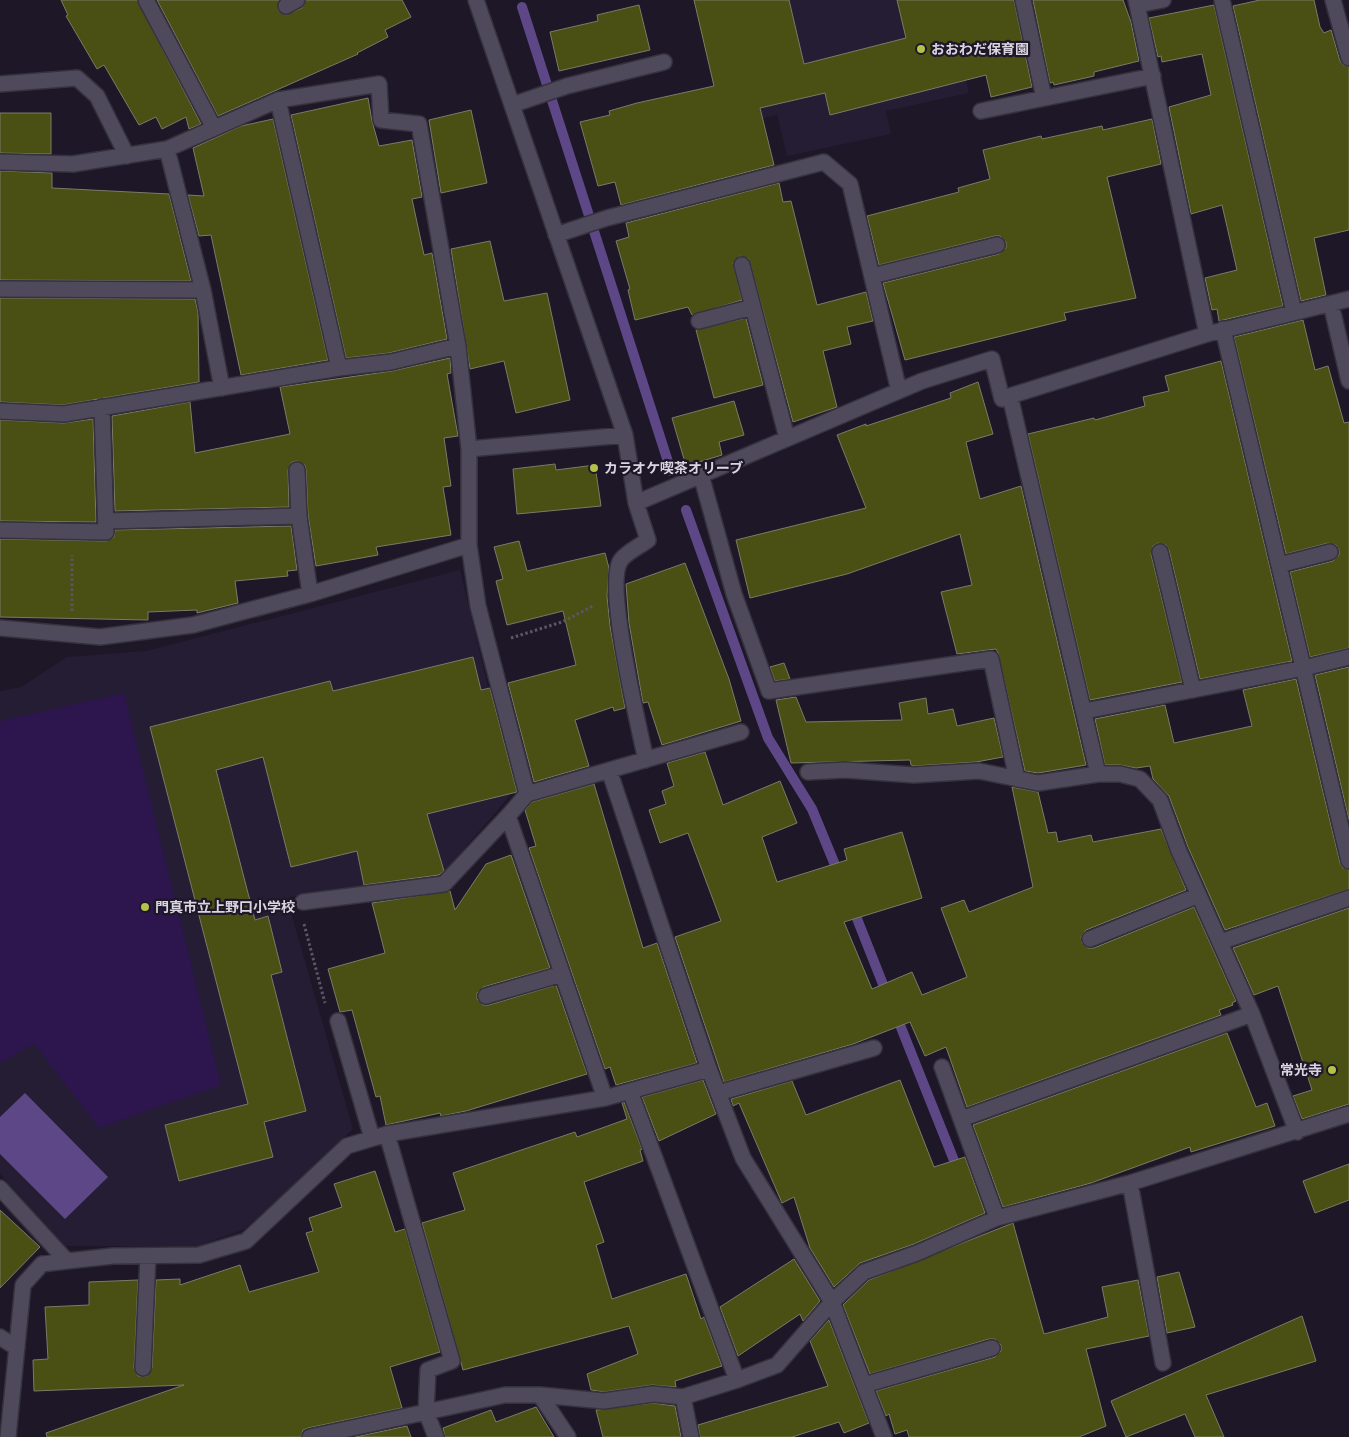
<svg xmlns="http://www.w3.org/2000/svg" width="1349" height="1437" viewBox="0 0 1349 1437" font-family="'Crimson Pro','Noto Sans JP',serif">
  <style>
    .built { fill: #251d34 }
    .green { fill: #2d154d }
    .water { fill: #5e4786 }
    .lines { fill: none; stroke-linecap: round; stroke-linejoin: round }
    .stream { stroke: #5e4786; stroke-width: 10 }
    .building { fill: #4a4f13; stroke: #797c66 }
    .minor-casing { stroke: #35323e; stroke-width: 18 }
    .path { stroke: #5b5665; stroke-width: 3; stroke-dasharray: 2.5 2.5; stroke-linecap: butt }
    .minor { stroke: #4f495c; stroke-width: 15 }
    .poi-dot { fill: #b6c149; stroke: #1d1728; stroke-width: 2 }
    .labels { text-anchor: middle; stroke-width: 4.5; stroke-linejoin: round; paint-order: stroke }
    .poi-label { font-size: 14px; font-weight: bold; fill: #d8d5e0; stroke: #1d1728; text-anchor: start }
  </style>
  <rect width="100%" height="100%" fill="#1d1728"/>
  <path class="built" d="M 695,0 L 949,0 L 969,93 L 886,111 L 891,134 L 787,156 L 777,115 L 722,127 Z
    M 460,570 L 513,792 L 440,877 L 290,897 L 292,916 L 353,1129 L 245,1229 L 198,1246 L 65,1246 L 0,1174 L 0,691 L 21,687 L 67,657 L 146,651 Z"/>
  <path class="green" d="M 124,693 L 221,1085 L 99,1128 L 34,1044 L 0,1063 L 0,721 Z"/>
  <path class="water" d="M 25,1093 L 108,1177 L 65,1219 L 0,1154 L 0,1117 Z"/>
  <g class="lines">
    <path class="stream" d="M 522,7 L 671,471
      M 686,510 L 768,738 L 812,809 L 840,877
      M 852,906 L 888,997
      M 896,1015 L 959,1173"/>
  </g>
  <path class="building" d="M 61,0 L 137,0 L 201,124 L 189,129 L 186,117 L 162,129 L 156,117 L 139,125 L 104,65 L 97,69 L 66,16 L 68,15 Z
    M 157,0 L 279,0 L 278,10 L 286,15 L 302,8 L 306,0 L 402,0 L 411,17 L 385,30 L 388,37 L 357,53 L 358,54 L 218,116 Z
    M 694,0 L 789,0 L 804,64 L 906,38 L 897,0 L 1014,0 L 1032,87 L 991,97 L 986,75 L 830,115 L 825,93 L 760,108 L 774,165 L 621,205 L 615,182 L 598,186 L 580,122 L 610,115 L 609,111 L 637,103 L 714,86 Z
    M 1033,0 L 1123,0 L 1131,22 L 1139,61 L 1094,72 L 1094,76 L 1054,85 L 1053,82 L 1050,83 Z
    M 1260,0 L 1314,0 L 1320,27 L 1324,33 L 1331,30 L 1340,61 L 1343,65 L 1349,67 L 1349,230 L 1314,238 L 1326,295 L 1301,301 L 1233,6 Z
    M 639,5 L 650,50 L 559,71 L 550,32 L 598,21 L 597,15 Z
    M 1214,5 L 1283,306 L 1219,321 L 1217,309 L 1212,310 L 1205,278 L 1237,270 L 1222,205 L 1191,214 L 1169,107 L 1211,95 L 1202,54 L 1162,62 L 1161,56 L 1158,57 L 1149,18 Z
    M 368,98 L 372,121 L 379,146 L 412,140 L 422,197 L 412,199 L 424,255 L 432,253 L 447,339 L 389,353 L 346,358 L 291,115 Z
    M 471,110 L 487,183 L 441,193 L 429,120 Z
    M 0,113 L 51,113 L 51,154 L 0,153 Z
    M 273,119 L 328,360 L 241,375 L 211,235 L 199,236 L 188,195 L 204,196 L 193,148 L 241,126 Z
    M 1152,119 L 1161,164 L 1107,177 L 1136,298 L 1064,313 L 1066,320 L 905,360 L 883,283 L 999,254 L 1006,248 L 1006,242 L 1000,236 L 995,236 L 879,265 L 867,216 L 959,192 L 958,188 L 990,179 L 983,150 L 1041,136 L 1042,139 L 1102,126 L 1103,130 Z
    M 0,171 L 52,173 L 52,188 L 169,194 L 191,281 L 0,280 Z
    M 779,183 L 783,202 L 791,201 L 817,305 L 866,292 L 873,321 L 847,327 L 851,344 L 823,351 L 837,407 L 793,422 L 749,259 L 740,256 L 733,263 L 742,300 L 692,315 L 688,307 L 635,320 L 628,290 L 630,289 L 616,241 L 629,237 L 626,223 Z
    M 490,241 L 504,301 L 547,293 L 570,400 L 516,413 L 504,361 L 470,369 L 451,249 Z
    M 0,298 L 195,299 L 198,312 L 199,382 L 63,405 L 0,402 Z
    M 746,318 L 763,385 L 714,398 L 696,330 Z
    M 1303,320 L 1315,370 L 1328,366 L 1344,423 L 1349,422 L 1349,648 L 1310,657 L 1290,572 L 1333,561 L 1339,555 L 1339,550 L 1336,545 L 1328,543 L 1286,554 L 1234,337 Z
    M 450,358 L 451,373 L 447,374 L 458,436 L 444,438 L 451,486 L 443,487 L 451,535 L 376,547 L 378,555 L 316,566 L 308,515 L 306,470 L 305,465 L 297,461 L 292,462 L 288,470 L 289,507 L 115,511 L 112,416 L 190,402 L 195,453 L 290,434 L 280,387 L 392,371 Z
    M 1221,361 L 1292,661 L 1200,679 L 1169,550 L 1166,545 L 1158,543 L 1153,546 L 1151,554 L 1182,682 L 1090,700 L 1028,434 L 1094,418 L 1095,420 L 1145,406 L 1143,397 L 1169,391 L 1165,376 Z
    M 978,382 L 993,434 L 966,442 L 980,499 L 1021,486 L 1086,765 L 1038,773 L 1025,771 L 998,653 L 996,649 L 957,654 L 941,592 L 972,585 L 960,534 L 847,574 L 750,598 L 736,540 L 866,508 L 837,435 L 866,424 L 866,426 L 951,398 L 950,393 Z
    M 734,401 L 744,435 L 719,442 L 722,455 L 686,466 L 672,418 Z
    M 93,419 L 96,522 L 0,521 L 0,420 L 64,423 Z
    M 555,464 L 556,470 L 595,465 L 601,506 L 517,514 L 513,469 Z
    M 291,526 L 297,570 L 287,571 L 288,576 L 235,581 L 238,603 L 197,613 L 197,610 L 148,612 L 148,620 L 0,617 L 0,539 L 106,541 L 114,537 L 115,530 Z
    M 519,541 L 527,571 L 605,553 L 609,568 L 607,596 L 610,626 L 625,708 L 614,711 L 613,707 L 575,720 L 589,766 L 534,782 L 508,683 L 576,665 L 563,611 L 507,625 L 496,581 L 503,579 L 494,547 Z
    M 685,563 L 729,679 L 741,721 L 662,745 L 648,702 L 643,703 L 629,623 L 626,584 Z
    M 473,657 L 481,690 L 490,688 L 517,792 L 427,814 L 444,871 L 439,875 L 364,885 L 357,851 L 291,867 L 263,757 L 216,770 L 255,920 L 268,916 L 282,972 L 271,975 L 306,1111 L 264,1122 L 273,1157 L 179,1181 L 165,1125 L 248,1104 L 150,727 L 330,681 L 333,691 Z
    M 784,663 L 790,679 L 775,681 L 770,667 Z
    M 1349,667 L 1349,820 L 1315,675 Z
    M 1296,679 L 1340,863 L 1343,868 L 1349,870 L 1349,889 L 1225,930 L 1188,847 L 1169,796 L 1153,779 L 1150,766 L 1136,768 L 1120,765 L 1105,765 L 1095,719 L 1165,705 L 1174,743 L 1252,726 L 1243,690 Z
    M 796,697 L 806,722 L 902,720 L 899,703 L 926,698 L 928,714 L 953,709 L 957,726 L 994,718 L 1003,757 L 976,762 L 914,766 L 911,765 L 910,760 L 791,763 L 776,700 Z
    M 705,752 L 723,805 L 780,781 L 797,823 L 762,837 L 777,882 L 847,860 L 844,849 L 902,832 L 922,898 L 844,922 L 872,989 L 912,972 L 922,995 L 967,977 L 941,908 L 964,900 L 969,912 L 1033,887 L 1012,787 L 1038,792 L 1048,833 L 1056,832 L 1058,842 L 1091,835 L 1093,842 L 1161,829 L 1186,890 L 1086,930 L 1081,937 L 1082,943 L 1088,948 L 1094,948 L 1194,907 L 1236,1001 L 1232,1003 L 1233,1005 L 1219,1010 L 1221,1015 L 967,1107 L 946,1047 L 925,1056 L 910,1022 L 853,1044 L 724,1082 L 675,937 L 721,921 L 688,833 L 660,843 L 649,810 L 666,804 L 662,791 L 674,786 L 667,763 Z
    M 594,784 L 643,948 L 657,943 L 697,1063 L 616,1085 L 610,1067 L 605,1069 L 529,848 L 536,846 L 525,810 L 532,802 Z
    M 511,855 L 550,968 L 483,987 L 477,993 L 477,999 L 483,1005 L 489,1005 L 556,985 L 587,1074 L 466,1111 L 441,1116 L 440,1113 L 386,1125 L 380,1096 L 376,1097 L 352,1010 L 340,1012 L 328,969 L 385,953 L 372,903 L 450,891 L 455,910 L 486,864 Z
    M 1349,908 L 1349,1104 L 1302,1119 L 1293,1096 L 1312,1090 L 1278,986 L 1254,995 L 1233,948 Z
    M 1227,1033 L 1256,1107 L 1267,1103 L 1275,1126 L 1191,1152 L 1190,1147 L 1091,1183 L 1003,1207 L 973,1125 Z
    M 703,1080 L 716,1114 L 659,1141 L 642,1097 Z
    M 900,1080 L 934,1167 L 965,1157 L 985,1213 L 914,1244 L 860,1263 L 834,1287 L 810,1248 L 794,1197 L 782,1203 L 739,1103 L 733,1106 L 731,1099 L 792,1081 L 806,1115 Z
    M 624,1102 L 642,1149 L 640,1150 L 643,1161 L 584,1182 L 604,1242 L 596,1245 L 612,1299 L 686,1274 L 701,1319 L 704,1317 L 722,1366 L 675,1381 L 676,1387 L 652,1385 L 604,1392 L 591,1390 L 587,1374 L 638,1354 L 629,1326 L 463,1370 L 422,1223 L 465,1210 L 453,1173 L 575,1132 L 577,1137 L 627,1119 L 622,1103 Z
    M 1349,1164 L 1349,1200 L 1315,1213 L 1303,1181 Z
    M 375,1171 L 395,1232 L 405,1229 L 440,1352 L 390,1367 L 402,1408 L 308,1428 L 303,1430 L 301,1437 L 47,1437 L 46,1433 L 184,1385 L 34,1391 L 33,1360 L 48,1359 L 45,1307 L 89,1305 L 89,1282 L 138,1280 L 134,1368 L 138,1376 L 147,1376 L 152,1368 L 156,1280 L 180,1279 L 180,1285 L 240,1265 L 249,1292 L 319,1272 L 306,1233 L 313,1231 L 309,1218 L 342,1207 L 334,1184 Z
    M 0,1210 L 40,1247 L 0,1288 Z
    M 1013,1223 L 1044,1334 L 1108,1317 L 1102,1287 L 1138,1280 L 1149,1336 L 1086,1349 L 1106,1426 L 1079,1437 L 909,1437 L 907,1430 L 895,1434 L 889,1414 L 886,1416 L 876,1391 L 995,1357 L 1001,1351 L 1001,1345 L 995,1339 L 989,1339 L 870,1374 L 843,1305 L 869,1280 Z
    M 794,1259 L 820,1301 L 803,1321 L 800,1314 L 738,1356 L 720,1307 Z
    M 1179,1272 L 1195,1327 L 1167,1333 L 1157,1277 Z
    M 1302,1316 L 1316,1361 L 1206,1395 L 1224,1437 L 1195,1437 L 1185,1414 L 1126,1437 L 1111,1401 Z
    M 829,1320 L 869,1423 L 844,1433 L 839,1422 L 792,1437 L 700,1437 L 698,1425 L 828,1386 L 810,1341 Z
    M 653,1403 L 675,1406 L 681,1437 L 603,1437 L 596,1410 Z
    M 536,1407 L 554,1437 L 445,1437 L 443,1428 L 491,1410 L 496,1422 Z
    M 407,1426 L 411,1437 L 355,1437 Z"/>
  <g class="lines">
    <g class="minor-casing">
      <path id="minor" d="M 146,0 L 214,128
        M 476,0 L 625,435 L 636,503 L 648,540 C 640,546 627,552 621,560 C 604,582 639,728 646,760
        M 1023,0 L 1044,98
        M 1136,0 L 1207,334
        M 1222,0 L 1294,312
        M 1333,0 L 1349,58
        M 1137,5 L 1163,0
        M 286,6 L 297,0
        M 0,84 L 77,78 L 97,96 L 127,156
        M 278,100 L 339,368
        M 512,105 L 567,86 L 664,62
        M 981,111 L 1153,76
        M 167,149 L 203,290 L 222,388
        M 0,162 L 73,164 L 167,149 L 278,100 L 379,84 L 381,120 L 419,124 L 458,346 L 469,449 L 469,545 L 478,606 L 527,794 L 508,816 L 605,1098
        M 556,235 L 607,218 L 824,162 L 850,184 L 899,391
        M 742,265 L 787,438
        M 872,276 L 997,245
        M 0,289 L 203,290
        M 1331,304 L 1349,381
        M 699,321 L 753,307
        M 1223,329 L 1349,861
        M 0,411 L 64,414 L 339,368 L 391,362 L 458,346
        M 469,449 L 625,435
        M 297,470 L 299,516 L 310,594
        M 701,475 L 734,594 L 769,691 L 991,659 L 1017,779
        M 636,503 L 922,381 L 992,359 L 1002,399 L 1010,396
        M 106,521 L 299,516
        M 0,530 L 106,532 L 102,407
        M 1160,552 L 1193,690
        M 1279,565 L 1330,552
        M 0,628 L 100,637 L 193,625 L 310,594 L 469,545
        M 1085,711 L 1304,668 L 1349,657
        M 609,770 L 709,1069
        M 808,772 L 845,770 L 914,775 L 979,771 L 1038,783 L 1098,774 L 1120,774 L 1140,779 L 1160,800 L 1179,851 L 1252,1014 L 1297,1132
        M 1098,774 L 1010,396 L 1207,334 L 1349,299
        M 527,794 L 741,732
        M 303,902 L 444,884 L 508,816
        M 1090,939 L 1199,895
        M 1220,942 L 1349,898
        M 486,996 L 562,974
        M 338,1021 L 372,1138
        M 942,1067 L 997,1218
        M 630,1091 L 737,1380
        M 718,1093 L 874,1048
        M 961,1119 L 1252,1014
        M 387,1134 L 452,1361 L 428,1370 L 426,1412 L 436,1437
        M 1130,1183 L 1163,1363
        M 0,1188 L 67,1261 L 113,1256 L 199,1255 L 246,1241 L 347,1146 L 387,1134 L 605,1098 L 709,1069 L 743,1158 L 832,1302 L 884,1437
        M 0,1337 L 17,1348
        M 143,1368 L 148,1256
        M 864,1385 L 992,1348
        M 540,1395 L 568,1437
        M 683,1397 L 691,1437
        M 8,1437 L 23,1285 L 42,1264 L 67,1261
        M 310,1437 L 505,1395 L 540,1395 L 604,1401 L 653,1394 L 683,1397 L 737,1380 L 777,1365 L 832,1302 L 864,1272 L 917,1253 L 997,1218 L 1130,1183 L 1349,1114"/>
    </g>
    <path class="path" d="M 72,611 L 72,555
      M 511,638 L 562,622 L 593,606
      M 304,924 L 325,1003"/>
    <use href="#minor" class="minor"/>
  </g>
  <g class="poi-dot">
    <circle cx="921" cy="49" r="5"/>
    <circle cx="594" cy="468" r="5"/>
    <circle cx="145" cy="907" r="5"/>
    <circle cx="1332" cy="1070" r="5"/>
  </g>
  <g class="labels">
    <g class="poi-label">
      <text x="931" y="54">おおわだ保育園</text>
      <text x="604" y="473">カラオケ喫茶オリーブ</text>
      <text x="155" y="912">門真市立上野口小学校</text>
      <text x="1322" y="1075" text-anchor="end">常光寺</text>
    </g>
  </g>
</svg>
